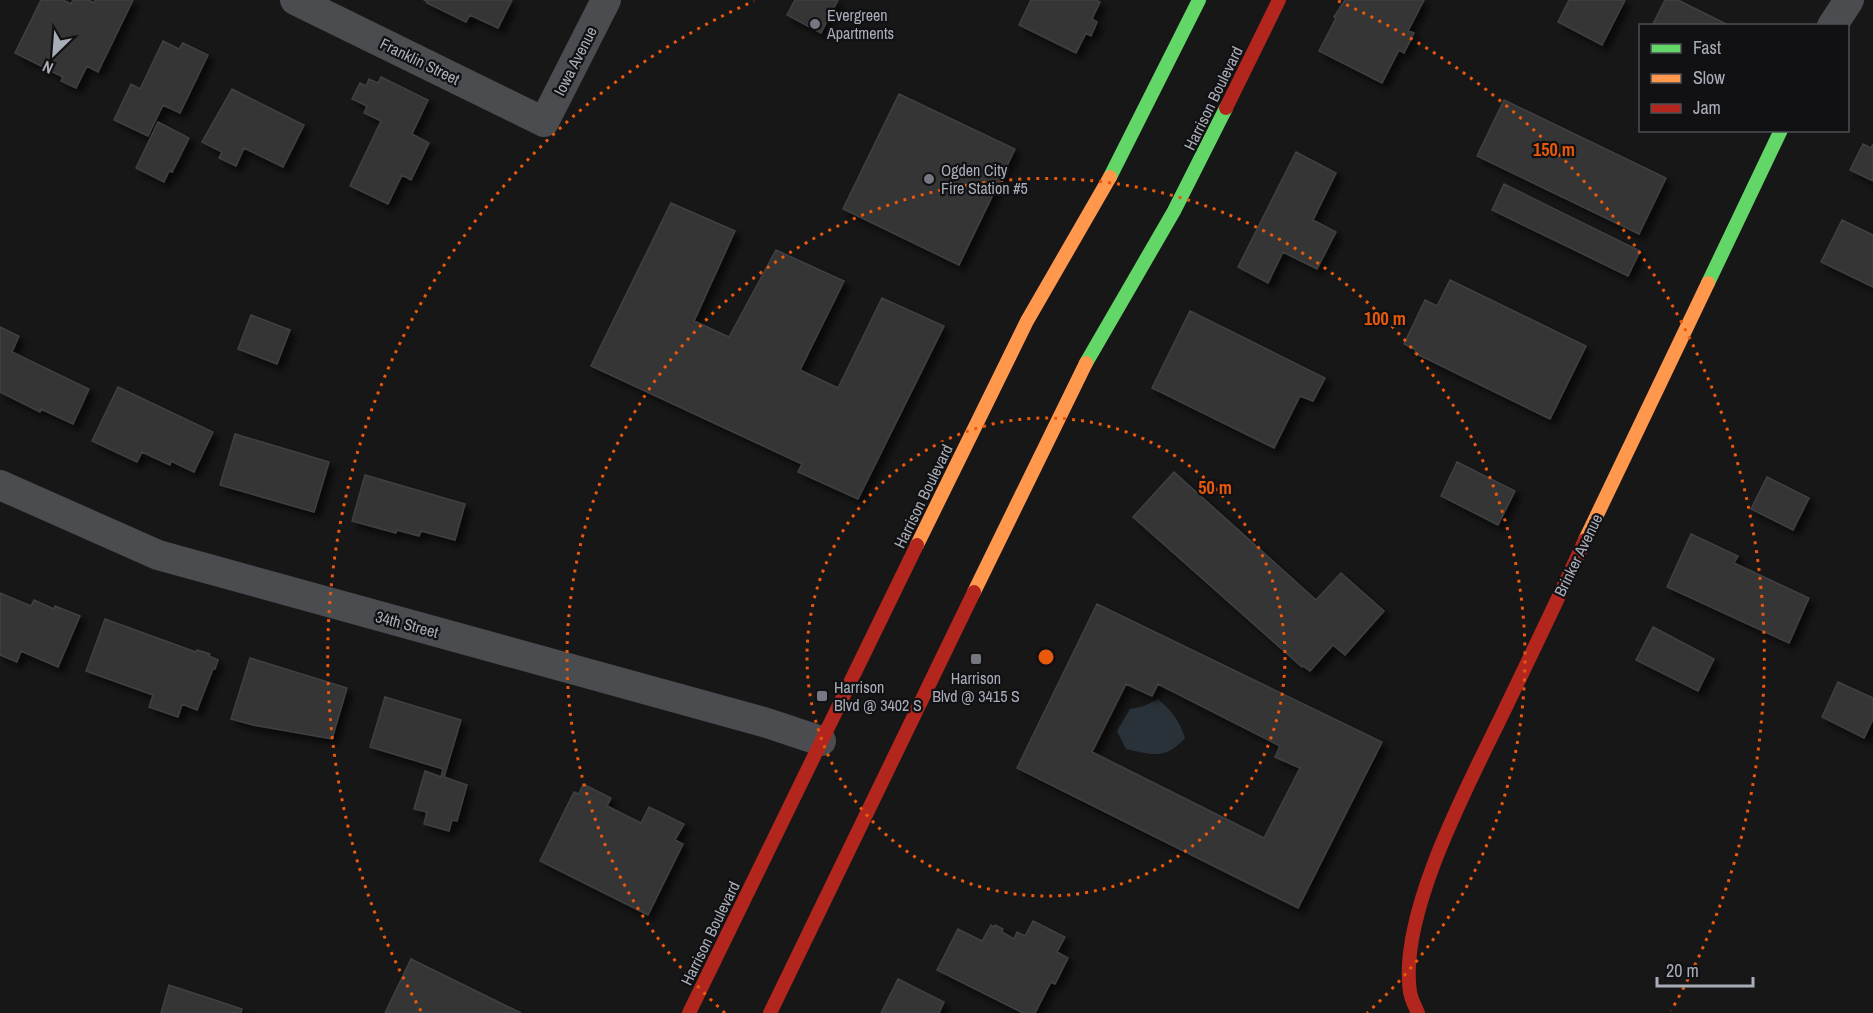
<svg xmlns="http://www.w3.org/2000/svg" width="1873" height="1013" viewBox="0 0 1873 1013" font-family="'Archivo Narrow',sans-serif">
  <style>
    .water { fill: #2a3239 }
    .building { fill: #353536; stroke: #3f4043; stroke-width: 1.5; fill-rule: evenodd; filter: url(#shadow) }
    .lines { fill: none; stroke-linecap: round; stroke-linejoin: round }
    .street { stroke: #4b4c50; stroke-width: 30 }
    .fast { stroke: #63d668; stroke-width: 14 }
    .slow { stroke: #ff974d; stroke-width: 14 }
    .jam { stroke: #b3261e; stroke-width: 14 }
    .ring { fill: none; stroke: #e8590c; stroke-width: 3; stroke-dasharray: 3 6 }
    .poi-dot { fill: #757880; stroke: #111113; stroke-width: 2 }
    .labels { text-anchor: middle; stroke-width: 4.5; stroke-linejoin: round; paint-order: stroke }
    .poi-label { font-size: 16px; fill: #a8adb8; stroke: #111113; text-anchor: start }
    .street-label { font-size: 16px; fill: #a8adb8; stroke: #111113 }
    .centre { fill: #e8590c; stroke: #111113; stroke-width: 3 }
    .ring-label { font-size: 18px; text-anchor: middle; font-weight: bold; fill: #e8590c; stroke: #111113; stroke-width: 4.5; stroke-linejoin: round; paint-order: stroke }
  </style>
  <defs>
    <filter id="shadow"><feDropShadow dx="5.5" dy="5.5" stdDeviation="3" flood-color="#0009"/></filter>
  </defs>
  <rect width="100%" height="100%" fill="#171717"/>
  <path class="water" d="M 1158,699 C 1172,711 1179,720 1185,738 C 1165,760 1153,755 1126,749 L 1117,731 L 1130,709 L 1144,706 Z"/>
  <path class="building" d="M 41,0 L 63,0 L 71,4 L 73,0 L 88,0 L 94,3 L 95,0 L 133,0 L 98,72 L 87,66 L 76,88 L 61,81 L 63,77 L 15,53 Z
    M 424,0 L 512,0 L 498,28 L 470,15 L 466,22 L 427,3 L 427,2 Z
    M 795,0 L 838,0 L 821,33 L 787,15 Z
    M 1031,0 L 1096,0 L 1100,2 L 1092,19 L 1097,22 L 1091,36 L 1086,33 L 1076,53 L 1019,25 Z
    M 1345,0 L 1424,0 L 1408,31 L 1414,33 L 1404,53 L 1399,50 L 1382,83 L 1319,51 L 1336,18 L 1334,17 Z
    M 1569,0 L 1625,0 L 1602,45 L 1558,22 Z
    M 1665,0 L 1678,0 L 1730,26 L 1652,26 Z
    M 163,41 L 179,49 L 183,43 L 208,55 L 180,113 L 163,105 L 148,136 L 114,120 L 131,84 L 140,89 Z
    M 381,77 L 428,100 L 412,134 L 429,143 L 411,180 L 402,175 L 388,204 L 350,186 L 381,121 L 364,113 L 367,106 L 352,99 L 360,83 L 366,86 L 369,79 L 378,83 Z
    M 232,89 L 304,125 L 283,167 L 244,148 L 236,166 L 219,158 L 222,152 L 202,142 Z
    M 899,94 L 1015,149 L 959,265 L 843,209 Z
    M 1504,100 L 1666,178 L 1639,234 L 1477,156 Z
    M 158,122 L 189,138 L 172,172 L 169,171 L 164,182 L 136,168 Z
    M 1863,144 L 1871,148 L 1873,144 L 1873,181 L 1850,170 Z
    M 1296,152 L 1336,173 L 1313,220 L 1336,232 L 1317,269 L 1283,252 L 1268,283 L 1238,267 Z
    M 1504,184 L 1640,251 L 1628,276 L 1492,210 Z
    M 671,203 L 735,231 L 694,321 L 729,337 L 776,250 L 844,281 L 800,370 L 838,388 L 882,298 L 944,326 L 858,499 L 798,472 L 802,464 L 591,366 Z
    M 1842,220 L 1873,235 L 1873,287 L 1821,262 Z
    M 1450,280 L 1586,346 L 1550,419 L 1415,353 L 1416,350 L 1404,344 L 1425,300 L 1437,306 Z
    M 1190,311 L 1325,378 L 1313,401 L 1300,396 L 1274,448 L 1152,388 Z
    M 251,315 L 290,330 L 277,364 L 238,349 Z
    M 0,327 L 19,336 L 12,352 L 89,389 L 73,424 L 41,409 L 40,412 L 0,392 Z
    M 118,387 L 213,432 L 194,472 L 171,461 L 170,465 L 142,452 L 137,462 L 92,441 Z
    M 235,434 L 329,462 L 314,512 L 220,485 Z
    M 1457,462 L 1515,491 L 1498,525 L 1441,496 Z
    M 1174,472 L 1316,600 L 1341,573 L 1384,611 L 1345,655 L 1333,645 L 1310,671 L 1303,666 L 1302,667 L 1133,517 Z
    M 365,475 L 465,504 L 455,540 L 421,531 L 419,536 L 397,530 L 396,533 L 352,521 Z
    M 1767,477 L 1809,498 L 1793,530 L 1751,509 Z
    M 1691,534 L 1738,556 L 1734,563 L 1809,598 L 1789,643 L 1667,587 Z
    M 0,593 L 31,606 L 34,600 L 54,609 L 55,606 L 80,616 L 58,667 L 21,651 L 17,662 L 0,655 Z
    M 1097,604 L 1382,742 L 1298,908 L 1017,768 ZM 1126,684 L 1152,696 L 1158,684 L 1280,746 L 1275,757 L 1300,768 L 1264,838 L 1092,752 Z
    M 105,619 L 196,652 L 197,650 L 210,654 L 209,656 L 218,660 L 215,669 L 213,669 L 197,710 L 182,704 L 178,717 L 149,707 L 153,695 L 86,671 Z
    M 1653,627 L 1714,659 L 1698,691 L 1636,660 Z
    M 250,658 L 347,688 L 332,739 L 253,725 L 231,719 Z
    M 1838,682 L 1873,698 L 1873,719 L 1864,738 L 1822,717 Z
    M 385,697 L 461,720 L 444,777 L 467,785 L 457,821 L 452,820 L 449,831 L 424,824 L 427,812 L 414,809 L 425,771 L 441,777 L 443,769 L 370,747 Z
    M 583,784 L 611,798 L 607,806 L 641,823 L 649,807 L 684,824 L 675,840 L 683,844 L 648,915 L 540,861 L 574,792 L 579,794 Z
    M 1033,921 L 1065,937 L 1057,952 L 1068,958 L 1055,984 L 1051,982 L 1035,1013 L 1023,1013 L 937,970 L 958,929 L 982,941 L 991,925 L 994,927 L 995,925 L 1003,929 L 1002,932 L 1014,939 L 1017,932 L 1025,936 Z
    M 411,959 L 521,1013 L 385,1013 Z
    M 898,979 L 944,1002 L 939,1013 L 881,1013 Z
    M 169,985 L 242,1009 L 241,1013 L 161,1013 Z"/>
  <g class="lines">
    <path class="street" d="M 295,0 L 544,122 L 606,0
      M 1832,26 L 1849,0
      M 0,485 L 158,555 L 767,723 L 821,741"/>
    <path class="fast" d="M 1110,177 L 1199,0
      M 1708,283 L 1781,130
      M 1086,363 L 1174,211 L 1226,108"/>
    <path class="slow" d="M 1585,540 L 1708,283
      M 917,545 L 1027,321 L 1110,177
      M 974,592 L 1086,363"/>
    <path class="jam" d="M 1226,108 L 1279,0
      M 689,1013 L 917,545
      M 770,1013 L 974,592
      M 1418,1013 C 1415,1006 1411,999 1410,992 C 1398,913 1471,780 1505,709 C 1532,653 1559,597 1585,540"/>
  </g>
  <g class="ring">
    <circle cx="1046" cy="657" r="239"/>
    <path d="M725 1013A479 479 0 1 1 1367 1013"/>
    <path d="M421 1011A718 718 0 0 1 754 1M1338 1A718 718 0 0 1 1671 1011"/>
  </g>
  <g class="poi-dot">
    <circle cx="815" cy="24" r="6"/>
    <circle cx="929" cy="179" r="6"/>
    <rect x="970" y="653" width="12" height="12" rx="3"/>
    <rect x="816" y="690" width="12" height="12" rx="3"/>
  </g>
  <g class="labels">
    <g class="poi-label">
      <text x="827" y="21">Evergreen<tspan x="827" dy="18">Apartments</tspan></text>
      <text x="941" y="176">Ogden City<tspan x="941" dy="18">Fire Station #5</tspan></text>
      <text x="976" y="684" text-anchor="middle">Harrison<tspan x="976" dy="18">Blvd @ 3415 S</tspan></text>
      <text x="834" y="693">Harrison<tspan x="834" dy="18">Blvd @ 3402 S</tspan></text>
    </g>
    <g class="street-label">
      <text transform="translate(420 61) rotate(26)" y="6">Franklin Street</text>
      <text transform="translate(575 61) rotate(-63)" y="6">Iowa Avenue</text>
      <text transform="translate(1213 98) rotate(-64)" y="6">Harrison Boulevard</text>
      <text transform="translate(923 496) rotate(-64)" y="6">Harrison Boulevard</text>
      <text transform="translate(1578 555) rotate(-64)" y="6">Brinker Avenue</text>
      <text transform="translate(407 624) rotate(15)" y="6">34th Street</text>
      <text transform="translate(710 933) rotate(-64)" y="6">Harrison Boulevard</text>
    </g>
  </g>
  <circle cx="1046" cy="657" r="9" class="centre"/>
  <g class="ring-label">
    <text x="1554" y="156">150 m</text>
    <text x="1385" y="325">100 m</text>
    <text x="1215" y="494">50 m</text>
  </g>
  <rect x="1639" y="24" width="210" height="108" fill="#111113" stroke="#4d4f55" stroke-width="1.5"/>
  <rect x="1651" y="44" width="30" height="9" fill="#63d668" stroke="#4d4f55" stroke-width="1.5"/>
  <text x="1693" y="54" font-size="18" fill="#a8adb8">Fast</text>
  <rect x="1651" y="74" width="30" height="9" fill="#ff974d" stroke="#4d4f55" stroke-width="1.5"/>
  <text x="1693" y="84" font-size="18" fill="#a8adb8">Slow</text>
  <rect x="1651" y="104" width="30" height="9" fill="#b3261e" stroke="#4d4f55" stroke-width="1.5"/>
  <text x="1693" y="114" font-size="18" fill="#a8adb8">Jam</text>
  <g transform="translate(54 54) rotate(205)" stroke="#111113" stroke-width="4.5" paint-order="stroke">
  <path d="M0-4.5L10 22L0 15L-10 22Z" fill="#a8adb8"/>
  <text y="-9" font-size="16" font-weight="bold" text-anchor="middle" fill="#a8adb8">N</text>
  </g>
  <path d="M1657 977v9h96v-9" fill="none" stroke="#a8adb8" stroke-width="3"/>
  <text x="1666" y="977" font-size="18" fill="#a8adb8" stroke="#111113" stroke-width="4.5" paint-order="stroke">20 m</text>
</svg>
